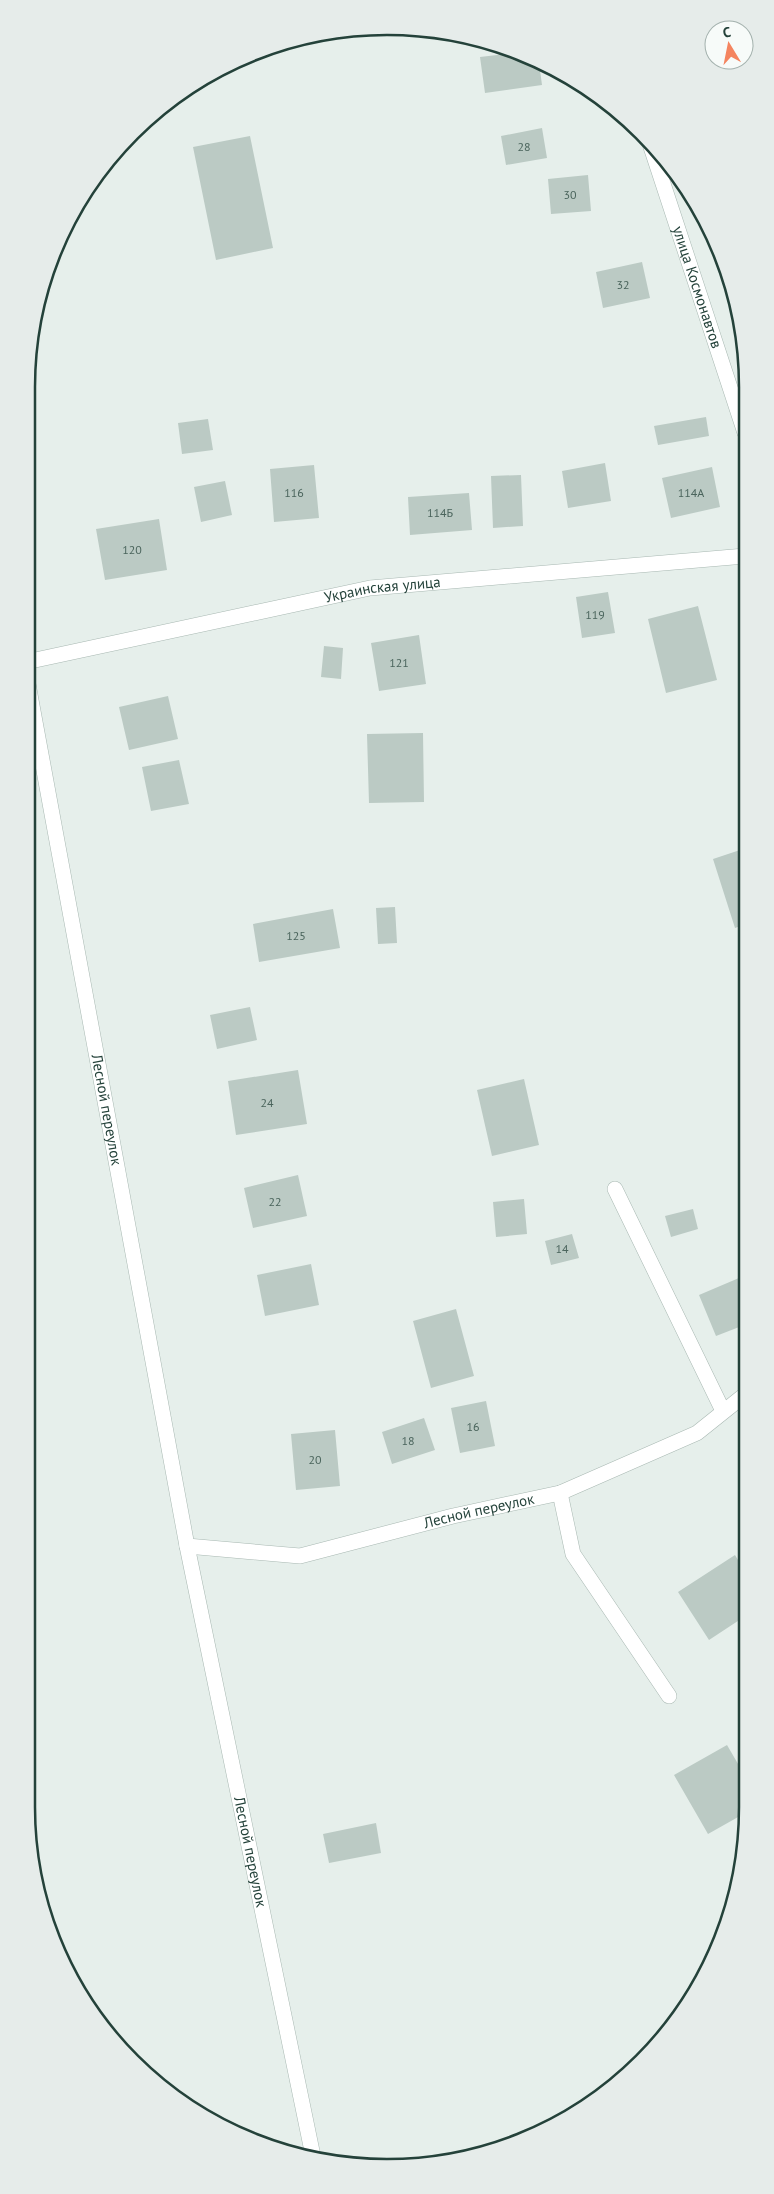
<svg xmlns="http://www.w3.org/2000/svg" width="774" height="2194" viewBox="0 0 774 2194" font-family="'PT Sans',sans-serif">
  <style>
    .building { fill: #bbcac4 }
    .lines { fill: none; stroke-linecap: round; stroke-linejoin: round }
    .minor-casing { stroke: #a8b8b2; stroke-width: 16 }
    .minor { stroke: #fff; stroke-width: 15 }
    .labels { text-anchor: middle; stroke-width: 4.5; stroke-linejoin: round; paint-order: stroke }
    .number-label { font-size: 12px; fill: #4a645c }
    .street-label { font-size: 15px; fill: #24423a; stroke: #f7fbf9 }
    .rim { fill: none; stroke: #24423a; stroke-width: 2.5 }
  </style>
  <rect width="100%" height="100%" fill="#e6efeb"/>
  <path class="building" d="M 514,53 L 539,63 L 542,85 L 485,93 L 480,57 Z
    M 542,128 L 547,158 L 506,165 L 501,136 Z
    M 250,136 L 273,248 L 216,260 L 193,147 Z
    M 588,175 L 591,211 L 551,214 L 548,179 Z
    M 642,262 L 650,298 L 603,308 L 596,272 Z
    M 706,417 L 709,436 L 658,445 L 654,426 Z
    M 208,419 L 213,450 L 182,454 L 178,423 Z
    M 605,463 L 611,501 L 568,508 L 562,471 Z
    M 314,465 L 319,518 L 274,522 L 270,469 Z
    M 712,467 L 720,507 L 671,518 L 662,478 Z
    M 521,475 L 523,526 L 493,528 L 491,476 Z
    M 225,481 L 232,515 L 201,522 L 194,487 Z
    M 469,493 L 472,530 L 410,535 L 408,497 Z
    M 159,519 L 167,570 L 105,580 L 96,529 Z
    M 608,592 L 615,633 L 582,638 L 576,597 Z
    M 698,606 L 717,680 L 666,693 L 648,619 Z
    M 419,635 L 426,684 L 379,691 L 371,643 Z
    M 324,646 L 343,648 L 341,679 L 321,677 Z
    M 168,696 L 178,739 L 129,750 L 119,707 Z
    M 423,733 L 424,802 L 369,803 L 367,734 Z
    M 179,760 L 189,804 L 151,811 L 142,767 Z
    M 746,848 L 746,924 L 735,928 L 713,859 Z
    M 395,907 L 397,943 L 378,944 L 376,908 Z
    M 333,909 L 340,948 L 259,962 L 253,924 Z
    M 250,1007 L 257,1040 L 217,1049 L 210,1015 Z
    M 298,1070 L 307,1124 L 236,1135 L 228,1081 Z
    M 524,1079 L 539,1145 L 492,1156 L 477,1090 Z
    M 298,1175 L 307,1216 L 253,1228 L 244,1188 Z
    M 524,1199 L 527,1234 L 496,1237 L 493,1202 Z
    M 693,1209 L 698,1229 L 671,1237 L 665,1216 Z
    M 572,1234 L 579,1258 L 551,1265 L 545,1241 Z
    M 311,1264 L 319,1305 L 265,1316 L 257,1275 Z
    M 746,1275 L 747,1324 L 716,1336 L 699,1295 Z
    M 456,1309 L 474,1376 L 431,1388 L 413,1321 Z
    M 486,1401 L 495,1446 L 460,1453 L 451,1408 Z
    M 424,1418 L 435,1450 L 392,1464 L 382,1432 Z
    M 335,1430 L 340,1486 L 296,1490 L 291,1434 Z
    M 735,1555 L 747,1575 L 747,1615 L 709,1640 L 678,1592 Z
    M 727,1745 L 748,1781 L 747,1812 L 708,1834 L 674,1775 Z
    M 376,1823 L 381,1853 L 329,1863 L 323,1834 Z"/>
  <g class="lines">
    <g class="minor-casing">
      <g id="minor">
        <path id="s1" d="M 649,141 L 745,433"/>
        <path id="s2" d="M 26,662 L 370,588 L 745,556"/>
        <path id="s3" d="M 26,673 L 187,1546 L 313,2156"/>
        <path d="M 615,1189 L 723,1411"/>
        <path d="M 560,1493 L 573,1554 L 669,1696"/>
        <path id="s4" d="M 187,1546 L 300,1556 L 453,1516 L 560,1493 L 697,1433 L 747,1393"/>
      </g>
    </g>
    <use href="#minor" class="minor"/>
  </g>
  <g class="labels">
    <g class="number-label">
      <text x="524" y="151">28</text>
      <text x="570" y="199">30</text>
      <text x="623" y="289">32</text>
      <text x="294" y="497">116</text>
      <text x="691" y="497">114А</text>
      <text x="440" y="517">114Б</text>
      <text x="132" y="554">120</text>
      <text x="595" y="619">119</text>
      <text x="399" y="667">121</text>
      <text x="296" y="940">125</text>
      <text x="267" y="1107">24</text>
      <text x="275" y="1206">22</text>
      <text x="562" y="1253">14</text>
      <text x="473" y="1431">16</text>
      <text x="408" y="1445">18</text>
      <text x="315" y="1464">20</text>
    </g>
    <g class="street-label">
      <text dy="5" stroke="none"><textPath href="#s1" startOffset="154">улица Космонавтов</textPath></text>
      <text dy="5" stroke="none"><textPath href="#s2" startOffset="364">Украинская улица</textPath></text>
      <text dy="5" stroke="none"><textPath href="#s3" startOffset="444">Лесной переулок</textPath></text>
      <text dy="5" stroke="none"><textPath href="#s4" startOffset="298">Лесной переулок</textPath></text>
      <text dy="5" stroke="none"><textPath href="#s3" startOffset="1200">Лесной переулок</textPath></text>
    </g>
  </g>
  <path d="M0 0H774V2194H0ZM387 35H387A352 352 0 0 1 739 387V1807A352 352 0 0 1 387 2159H387A352 352 0 0 1 35 1807V387A352 352 0 0 1 387 35Z" fill="#e6ecea" fill-rule="evenodd"/>
  <path class="rim" d="M387 35H387A352 352 0 0 1 739 387V1807A352 352 0 0 1 387 2159H387A352 352 0 0 1 35 1807V387A352 352 0 0 1 387 35Z"/>
  <g transform="translate(729 45) rotate(350)"><circle r="24" fill="#f7fbf9" stroke="#a3b1ad"/>
  <path d="M0-4L9 19L0 12L-9 19Z" fill="#f4845f"/>
  <text y="-8" font-size="14" font-weight="bold" text-anchor="middle" fill="#24423a">С</text>
  </g>
</svg>
